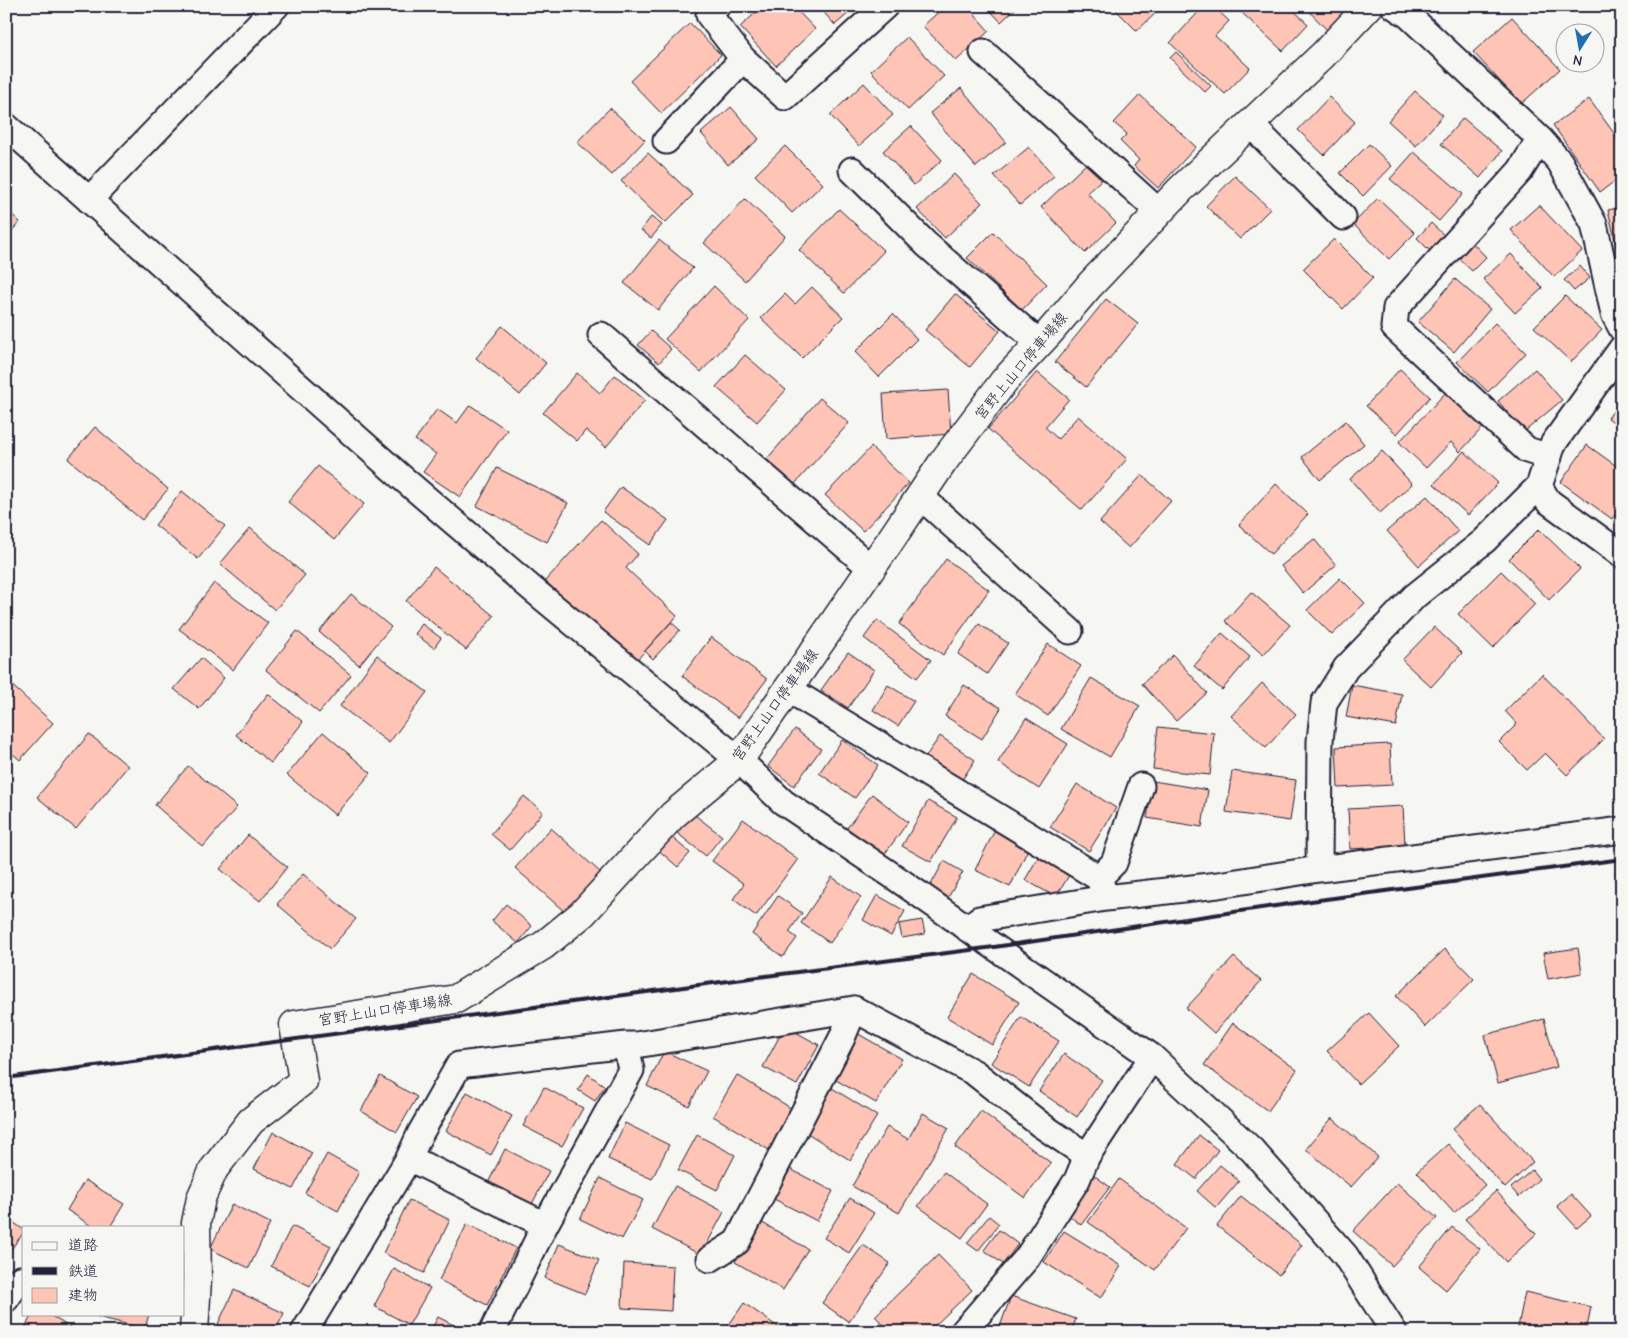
<svg xmlns="http://www.w3.org/2000/svg" width="1628" height="1338" viewBox="0 0 1628 1338" font-family="'Comic Neue','Klee One',sans-serif">
  <style>
    .building { fill: #fec4b5; stroke: #22223b }
    .lines { fill: none; stroke-linecap: round; stroke-linejoin: round }
    .street-casing { stroke: #22223b; stroke-width: 29 }
    .secondary-casing { stroke: #22223b; stroke-width: 31 }
    .street { stroke: #f6f6f2; stroke-width: 25 }
    .secondary { stroke: #f6f6f2; stroke-width: 28 }
    .rail { stroke: #22223b; stroke-width: 4 }
    .labels { text-anchor: middle; stroke-width: 4.5; stroke-linejoin: round; paint-order: stroke }
    .street-label { font-size: 15px; fill: #22223b; stroke: #f6f6f2 }
  </style>
  <rect width="100%" height="100%" fill="#f6f6f2"/>
  <filter id="ink" filterUnits="userSpaceOnUse"><feTurbulence type="fractalNoise" baseFrequency=".02" numOctaves="2"/><feDisplacementMap in="SourceGraphic" scale="10" xChannelSelector="R" yChannelSelector="G"/><feConvolveMatrix kernelMatrix="1 2 1 2 8 2 1 2 1" color-interpolation-filters="sRGB"/></filter>
  <g filter="url(#ink)">
    <path class="building" d="M 763,6 L 793,6 L 815,29 L 776,66 L 740,27 Z
      M 818,6 L 857,6 L 835,25 Z
      M 945,6 L 967,6 L 989,31 L 956,61 L 923,26 Z
      M 986,6 L 1018,6 L 1001,22 Z
      M 1112,6 L 1163,6 L 1137,31 Z
      M 1204,6 L 1213,6 L 1229,21 L 1215,36 L 1250,68 L 1225,94 L 1170,43 Z
      M 1245,6 L 1289,6 L 1308,24 L 1283,51 L 1240,11 Z
      M 1304,6 L 1356,6 L 1329,32 Z
      M 1512,17 L 1560,69 L 1521,104 L 1473,52 Z
      M 690,23 L 721,55 L 661,113 L 630,81 Z
      M 907,37 L 944,76 L 908,110 L 871,71 Z
      M 1176,52 L 1211,86 L 1205,92 L 1170,58 Z
      M 864,83 L 893,115 L 859,146 L 830,115 Z
      M 961,88 L 1006,142 L 976,167 L 930,113 Z
      M 1415,91 L 1443,115 L 1416,146 L 1388,121 Z
      M 1140,95 L 1196,147 L 1158,188 L 1134,166 L 1139,160 L 1120,141 L 1127,134 L 1114,123 Z
      M 1329,97 L 1355,122 L 1324,155 L 1298,130 Z
      M 1589,99 L 1622,144 L 1622,176 L 1600,192 L 1553,125 Z
      M 731,107 L 759,139 L 728,165 L 701,133 Z
      M 610,108 L 645,140 L 612,175 L 577,142 Z
      M 1463,118 L 1502,151 L 1480,178 L 1441,144 Z
      M 911,126 L 942,160 L 914,185 L 883,151 Z
      M 1369,144 L 1392,166 L 1363,196 L 1340,173 Z
      M 785,146 L 823,184 L 792,213 L 755,175 Z
      M 1029,147 L 1054,176 L 1020,205 L 994,176 Z
      M 1414,152 L 1463,194 L 1439,221 L 1390,179 Z
      M 648,153 L 693,195 L 665,223 L 621,181 Z
      M 1087,163 L 1102,179 L 1087,193 L 1116,223 L 1085,253 L 1041,207 Z
      M 954,174 L 982,203 L 945,238 L 917,209 Z
      M 1235,176 L 1270,209 L 1240,239 L 1206,206 Z
      M 1378,198 L 1415,233 L 1389,259 L 1353,224 Z
      M 745,199 L 785,236 L 745,281 L 704,243 Z
      M 1539,205 L 1582,251 L 1554,277 L 1511,230 Z
      M 1622,207 L 1622,269 L 1608,210 Z
      M 6,209 L 20,222 L 6,237 Z
      M 839,209 L 884,251 L 844,293 L 799,250 Z
      M 651,217 L 662,225 L 651,238 L 641,230 Z
      M 1431,223 L 1446,237 L 1431,252 L 1417,238 Z
      M 993,232 L 1047,284 L 1022,310 L 967,258 Z
      M 1467,237 L 1486,257 L 1472,271 L 1452,252 Z
      M 1334,239 L 1373,278 L 1343,309 L 1303,269 Z
      M 659,240 L 693,268 L 658,310 L 624,283 Z
      M 1511,254 L 1543,288 L 1515,313 L 1483,279 Z
      M 1580,266 L 1590,278 L 1574,291 L 1564,280 Z
      M 1455,279 L 1490,309 L 1454,352 L 1418,322 Z
      M 714,286 L 749,320 L 701,372 L 665,339 Z
      M 812,287 L 843,317 L 802,358 L 761,318 L 785,294 L 795,304 Z
      M 955,294 L 1000,331 L 970,367 L 925,330 Z
      M 1565,296 L 1602,330 L 1571,362 L 1534,327 Z
      M 1106,299 L 1138,324 L 1086,387 L 1055,362 Z
      M 893,314 L 917,339 L 879,377 L 855,352 Z
      M 1495,323 L 1526,353 L 1488,392 L 1457,362 Z
      M 502,326 L 546,363 L 520,395 L 476,358 Z
      M 651,331 L 671,349 L 659,363 L 638,345 Z
      M 745,355 L 786,390 L 757,422 L 716,387 Z
      M 1400,369 L 1430,397 L 1397,434 L 1366,406 Z
      M 1535,369 L 1562,400 L 1524,432 L 1498,401 Z
      M 1037,372 L 1069,399 L 1045,427 L 1058,439 L 1078,416 L 1127,459 L 1082,510 L 988,429 Z
      M 577,373 L 600,393 L 615,375 L 645,400 L 606,447 L 586,430 L 577,441 L 543,413 Z
      M 948,390 L 951,434 L 886,439 L 883,394 Z
      M 1448,390 L 1485,425 L 1460,452 L 1451,442 L 1426,468 L 1399,442 Z
      M 820,398 L 849,423 L 794,485 L 766,460 Z
      M 1622,399 L 1622,428 L 1608,418 Z
      M 470,405 L 507,430 L 460,497 L 423,472 L 436,454 L 415,440 L 437,409 L 457,423 Z
      M 1346,421 L 1364,444 L 1320,480 L 1302,457 Z
      M 95,427 L 168,489 L 142,520 L 68,459 Z
      M 1587,445 L 1622,470 L 1622,505 L 1612,519 L 1561,482 Z
      M 871,447 L 909,483 L 863,531 L 825,495 Z
      M 1382,451 L 1412,484 L 1380,513 L 1350,479 Z
      M 1464,451 L 1498,483 L 1468,515 L 1434,484 Z
      M 318,466 L 364,504 L 334,540 L 288,502 Z
      M 497,468 L 568,503 L 547,542 L 477,506 Z
      M 1142,475 L 1171,501 L 1129,548 L 1100,522 Z
      M 1276,484 L 1308,514 L 1271,554 L 1239,525 Z
      M 621,487 L 668,520 L 650,545 L 603,512 Z
      M 182,491 L 225,526 L 198,559 L 155,525 Z
      M 1427,496 L 1458,531 L 1419,566 L 1387,531 Z
      M 601,520 L 638,554 L 626,568 L 677,616 L 634,663 L 545,581 Z
      M 250,528 L 305,575 L 275,610 L 220,564 Z
      M 1539,529 L 1580,569 L 1549,600 L 1509,559 Z
      M 1314,539 L 1336,565 L 1303,593 L 1281,566 Z
      M 946,559 L 989,590 L 943,655 L 899,624 Z
      M 434,567 L 494,616 L 466,650 L 406,601 Z
      M 1501,571 L 1535,604 L 1493,648 L 1458,614 Z
      M 1340,578 L 1365,603 L 1332,635 L 1307,610 Z
      M 214,583 L 268,623 L 233,670 L 179,629 Z
      M 1251,592 L 1290,625 L 1263,655 L 1225,621 Z
      M 351,594 L 391,627 L 359,665 L 319,632 Z
      M 877,620 L 931,660 L 917,678 L 864,638 Z
      M 671,622 L 680,630 L 653,659 L 645,651 Z
      M 422,624 L 441,638 L 434,648 L 415,634 Z
      M 979,624 L 1008,643 L 987,674 L 958,654 Z
      M 1434,627 L 1462,653 L 1431,687 L 1402,660 Z
      M 297,631 L 351,675 L 319,713 L 266,670 Z
      M 1222,633 L 1250,657 L 1222,690 L 1194,666 Z
      M 711,637 L 767,679 L 738,718 L 682,676 Z
      M 1048,644 L 1081,666 L 1048,716 L 1015,694 Z
      M 848,652 L 874,670 L 848,708 L 821,690 Z
      M 377,655 L 427,692 L 389,743 L 340,706 Z
      M 1173,655 L 1207,693 L 1176,721 L 1142,684 Z
      M 201,658 L 224,678 L 199,709 L 174,689 Z
      M 1542,674 L 1604,739 L 1567,775 L 1545,753 L 1527,770 L 1499,742 L 1517,724 L 1505,711 Z
      M 1091,678 L 1140,706 L 1110,757 L 1061,729 Z
      M 6,680 L 53,723 L 20,760 L 6,748 Z
      M 1262,683 L 1296,714 L 1266,748 L 1231,716 Z
      M 888,685 L 914,701 L 898,726 L 873,710 Z
      M 964,685 L 1001,708 L 982,739 L 945,716 Z
      M 1352,685 L 1402,694 L 1396,726 L 1346,717 Z
      M 268,694 L 303,722 L 271,763 L 236,735 Z
      M 1026,718 L 1068,744 L 1039,789 L 998,762 Z
      M 1158,727 L 1214,733 L 1210,775 L 1153,769 Z
      M 795,729 L 821,749 L 794,786 L 768,766 Z
      M 323,732 L 371,773 L 335,815 L 287,775 Z
      M 89,734 L 128,766 L 76,829 L 37,797 Z
      M 940,736 L 975,760 L 960,783 L 924,759 Z
      M 842,740 L 878,765 L 855,798 L 819,773 Z
      M 1390,744 L 1392,785 L 1338,788 L 1336,747 Z
      M 188,766 L 237,807 L 203,847 L 155,805 Z
      M 1232,771 L 1296,780 L 1290,821 L 1226,812 Z
      M 1153,781 L 1208,790 L 1202,827 L 1147,818 Z
      M 1077,784 L 1116,808 L 1089,851 L 1050,827 Z
      M 872,794 L 908,822 L 884,855 L 847,828 Z
      M 524,796 L 543,812 L 510,850 L 491,834 Z
      M 928,801 L 957,817 L 931,862 L 902,846 Z
      M 1403,806 L 1405,846 L 1350,849 L 1348,809 Z
      M 687,809 L 722,836 L 706,856 L 672,829 Z
      M 743,819 L 798,859 L 756,916 L 733,899 L 744,884 L 712,861 Z
      M 551,828 L 601,873 L 566,913 L 515,868 Z
      M 995,830 L 1029,847 L 1010,887 L 975,870 Z
      M 248,835 L 287,867 L 260,901 L 220,869 Z
      M 669,835 L 690,853 L 678,867 L 657,849 Z
      M 1040,854 L 1071,872 L 1056,897 L 1025,880 Z
      M 944,861 L 963,872 L 946,901 L 928,890 Z
      M 303,874 L 356,919 L 330,949 L 277,904 Z
      M 832,877 L 861,897 L 830,943 L 801,923 Z
      M 877,895 L 905,911 L 891,936 L 863,920 Z
      M 778,896 L 802,913 L 789,932 L 797,938 L 783,957 L 752,934 Z
      M 506,904 L 532,926 L 518,943 L 492,921 Z
      M 922,920 L 925,934 L 902,938 L 899,924 Z
      M 1578,948 L 1582,973 L 1548,979 L 1543,953 Z
      M 1445,949 L 1474,979 L 1425,1027 L 1396,996 Z
      M 1234,957 L 1261,981 L 1214,1033 L 1186,1008 Z
      M 973,974 L 1019,1002 L 992,1045 L 947,1017 Z
      M 1369,1013 L 1399,1046 L 1358,1084 L 1327,1051 Z
      M 1021,1017 L 1059,1041 L 1029,1087 L 991,1063 Z
      M 1544,1019 L 1557,1067 L 1498,1083 L 1485,1035 Z
      M 1233,1023 L 1297,1070 L 1268,1111 L 1204,1065 Z
      M 785,1026 L 819,1045 L 797,1085 L 763,1067 Z
      M 855,1032 L 902,1059 L 876,1103 L 829,1076 Z
      M 664,1051 L 707,1071 L 689,1106 L 647,1086 Z
      M 1064,1054 L 1102,1080 L 1077,1117 L 1039,1091 Z
      M 588,1074 L 605,1086 L 595,1101 L 578,1090 Z
      M 737,1075 L 794,1110 L 769,1150 L 713,1116 Z
      M 380,1076 L 417,1097 L 397,1132 L 361,1111 Z
      M 544,1087 L 583,1108 L 562,1146 L 523,1126 Z
      M 832,1088 L 877,1116 L 850,1160 L 804,1131 Z
      M 467,1092 L 512,1116 L 491,1155 L 446,1131 Z
      M 1480,1104 L 1533,1162 L 1505,1188 L 1452,1129 Z
      M 981,1111 L 1051,1163 L 1025,1198 L 955,1147 Z
      M 923,1113 L 949,1128 L 899,1213 L 852,1186 L 887,1127 L 908,1139 Z
      M 1332,1118 L 1378,1157 L 1351,1187 L 1306,1149 Z
      M 625,1123 L 669,1145 L 652,1179 L 608,1159 Z
      M 273,1132 L 312,1153 L 293,1189 L 254,1169 Z
      M 697,1135 L 735,1155 L 717,1190 L 678,1170 Z
      M 1199,1135 L 1218,1150 L 1196,1179 L 1177,1164 Z
      M 1448,1144 L 1485,1185 L 1454,1213 L 1417,1172 Z
      M 505,1149 L 549,1171 L 531,1206 L 488,1183 Z
      M 327,1154 L 359,1172 L 338,1211 L 305,1193 Z
      M 1220,1165 L 1239,1181 L 1216,1208 L 1197,1191 Z
      M 790,1169 L 833,1191 L 817,1221 L 774,1199 Z
      M 1532,1170 L 1539,1179 L 1519,1197 L 1511,1188 Z
      M 944,1172 L 987,1204 L 962,1238 L 918,1206 Z
      M 1091,1173 L 1110,1187 L 1081,1225 L 1062,1210 Z
      M 600,1178 L 643,1200 L 622,1239 L 580,1219 Z
      M 1119,1179 L 1186,1228 L 1155,1270 L 1088,1222 Z
      M 85,1180 L 124,1204 L 110,1227 L 93,1227 L 67,1210 Z
      M 1397,1183 L 1437,1218 L 1392,1266 L 1353,1231 Z
      M 675,1186 L 724,1212 L 701,1255 L 652,1229 Z
      M 1496,1191 L 1536,1234 L 1506,1262 L 1465,1219 Z
      M 1571,1194 L 1591,1216 L 1577,1228 L 1557,1206 Z
      M 1241,1196 L 1302,1245 L 1279,1275 L 1217,1226 Z
      M 850,1198 L 874,1213 L 849,1253 L 824,1238 Z
      M 409,1200 L 450,1220 L 424,1273 L 383,1253 Z
      M 232,1204 L 270,1223 L 249,1268 L 210,1249 Z
      M 989,1216 L 999,1224 L 978,1251 L 967,1243 Z
      M 6,1217 L 24,1230 L 24,1232 L 6,1256 Z
      M 759,1221 L 808,1249 L 783,1290 L 735,1262 Z
      M 467,1224 L 516,1248 L 487,1305 L 439,1280 Z
      M 292,1226 L 331,1246 L 310,1286 L 271,1266 Z
      M 1452,1227 L 1480,1249 L 1446,1290 L 1419,1267 Z
      M 999,1230 L 1018,1244 L 1003,1264 L 984,1250 Z
      M 1064,1231 L 1121,1266 L 1101,1298 L 1044,1262 Z
      M 559,1244 L 599,1260 L 585,1294 L 545,1278 Z
      M 863,1245 L 890,1263 L 849,1322 L 822,1303 Z
      M 938,1255 L 972,1290 L 928,1332 L 890,1332 L 875,1316 Z
      M 624,1263 L 673,1266 L 671,1311 L 622,1308 Z
      M 394,1269 L 430,1288 L 409,1325 L 374,1306 Z
      M 234,1290 L 284,1313 L 275,1332 L 233,1332 L 218,1324 Z
      M 1525,1292 L 1591,1307 L 1586,1332 L 1517,1332 Z
      M 1011,1296 L 1076,1319 L 1071,1332 L 998,1332 Z
      M 744,1303 L 785,1332 L 724,1332 Z
      M 32,1314 L 48,1314 L 71,1328 L 69,1332 L 23,1332 Z
      M 98,1314 L 149,1314 L 145,1329 L 98,1317 Z
      M 438,1317 L 467,1332 L 430,1332 Z"/>
    <g class="lines">
      <g class="street-casing">
        <path id="street" d="M 717,6 L 709,15 L 743,59 L 785,97 L 885,6
          M 1394,6 L 1408,15 L 1540,139 L 1560,162 L 1594,224 L 1614,314 L 1622,329
          M 983,52 L 1159,212
          M 1250,124 L 1343,217
          M 6,126 L 400,476 L 531,588 L 739,760 L 783,802 L 896,878 L 1152,1057 L 1252,1150 L 1345,1255 L 1394,1332
          M 1540,139 L 1520,171 L 1396,308 L 1394,327 L 1527,450 L 1549,457
          M 666,141 L 743,59
          M 852,170 L 926,244 L 1039,343
          M 89,200 L 276,6
          M 601,335 L 871,568
          M 1539,486 L 1548,501 L 1622,555
          M 920,496 L 1070,631
          M 788,689 L 1099,878 L 1106,898
          M 1319,869 L 1622,830
          M 1099,878 L 1114,863 L 1141,786
          M 968,929 L 979,919 L 1106,898 L 1218,885 L 1319,869 L 1320,741 L 1324,703 L 1346,668 L 1415,596 L 1484,541 L 1539,486 L 1553,444 L 1622,348
          M 626,1045 L 631,1070 L 545,1225 L 409,1158 L 420,1134 L 459,1065 L 626,1045 L 636,1045 L 854,1009 L 975,1073 L 1041,1125 L 1087,1156
          M 710,1259 L 737,1242 L 842,1038 L 854,1009
          M 6,1299 L 20,1279
          M 304,1332 L 409,1158
          M 492,1332 L 545,1225
          M 963,1332 L 1027,1258 L 1077,1180 L 1087,1156 L 1152,1057"/>
      </g>
      <g class="secondary-casing">
        <path id="secondary" d="M 194,1332 L 197,1279 L 196,1223 L 201,1198 L 214,1169 L 251,1121 L 303,1081 L 294,1025 L 456,999 L 544,945 L 582,914 L 673,815 L 739,760 L 890,541 L 943,462 L 1004,381 L 1049,333 L 1090,285 L 1180,190 L 1323,55 L 1369,6"/>
      </g>
      <use href="#street" class="street"/>
      <use href="#secondary" class="secondary"/>
      <path class="rail" d="M 6,1078 L 758,977 L 994,947 L 1289,904 L 1622,859"/>
    </g>
  </g>
  <g class="labels">
    <g class="street-label">
      <text transform="translate(1021 366) rotate(-50)" y="5">宮野上山口停車場線</text>
      <text transform="translate(775 705) rotate(-54)" y="5">宮野上山口停車場線</text>
      <text transform="translate(385 1010) rotate(-9)" y="5">宮野上山口停車場線</text>
    </g>
  </g>
  <rect width="1628" height="1338" fill="none" stroke="#f6f6f2" stroke-width="25"/>
  <rect x="12" y="12" width="1603" height="1313" fill="none" stroke="#22223b" stroke-width="2" filter="url(#ink)"/>
  <rect x="22" y="1226" width="162" height="90" fill="#f6f6f2" stroke="#a1a1a9"/>
  <rect x="32" y="1242" width="25" height="8" fill="#f6f6f2" stroke="#a1a1a9"/>
  <text x="68" y="1250" font-size="15" fill="#22223b">道路</text>
  <rect x="32" y="1267" width="25" height="8" fill="#22223b" stroke="#a1a1a9"/>
  <text x="68" y="1276" font-size="15" fill="#22223b">鉄道</text>
  <rect x="32" y="1288" width="25" height="15" fill="#fec4b5" stroke="#a1a1a9"/>
  <text x="68" y="1300" font-size="15" fill="#22223b">建物</text>
  <g transform="translate(1580 48) rotate(191)"><circle r="24" fill="#f6f6f2" stroke="#a1a1a9"/>
  <path d="M0-4L9 19L0 12L-9 19Z" fill="#1f6fb2"/>
  <text y="-8" font-size="14" font-weight="bold" text-anchor="middle" fill="#22223b">N</text>
  </g>
</svg>
